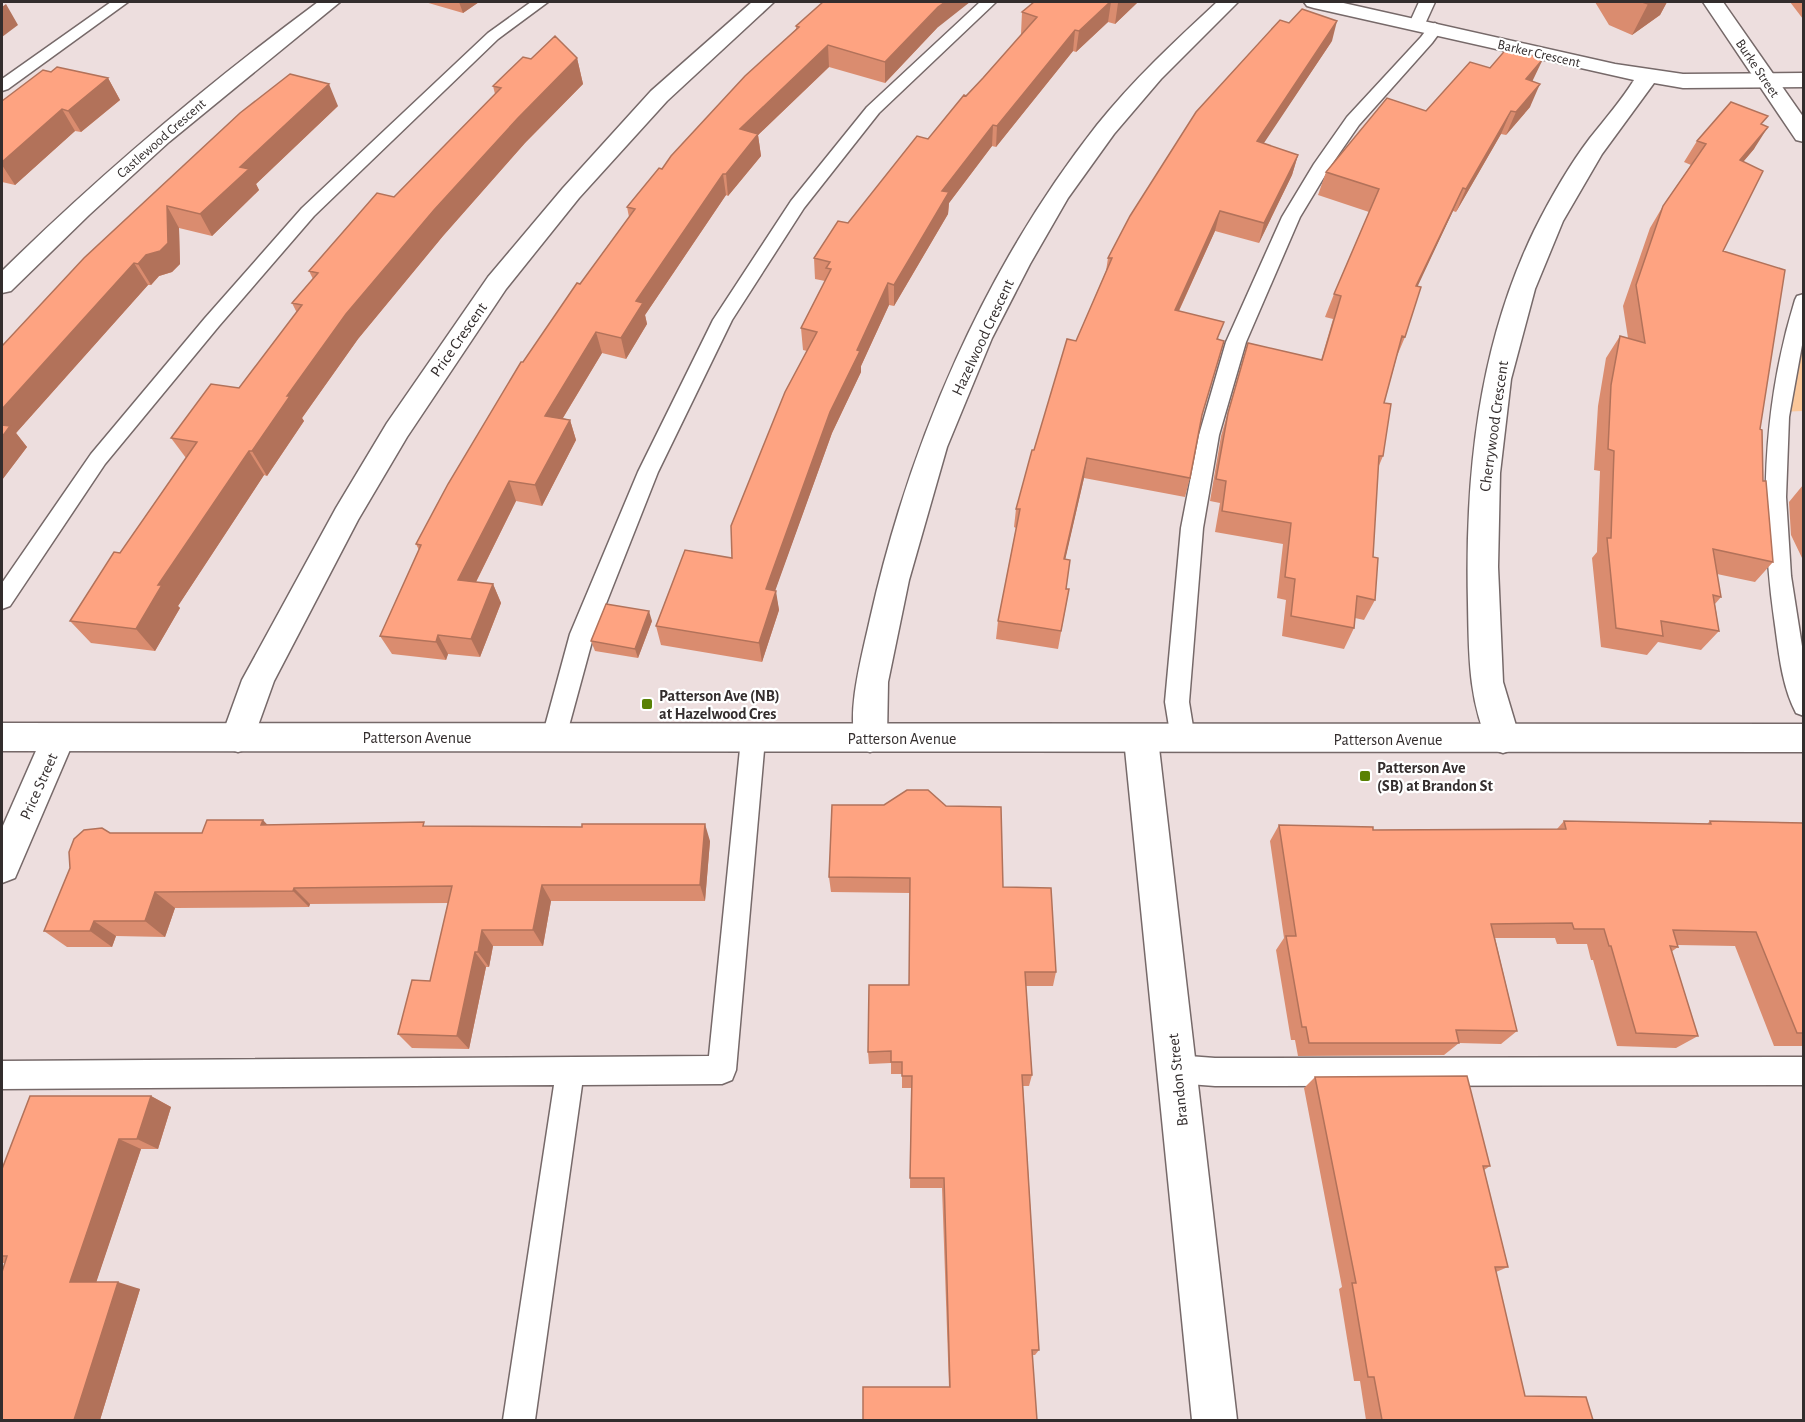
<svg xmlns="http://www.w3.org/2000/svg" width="1805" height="1422" viewBox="0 0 1805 1422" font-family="'Alegreya Sans',sans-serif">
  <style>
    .green { fill: #fbc799 }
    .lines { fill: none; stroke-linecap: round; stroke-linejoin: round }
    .lane-casing { stroke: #766969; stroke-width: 3 }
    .street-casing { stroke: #766969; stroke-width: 3 }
    .secondary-casing { stroke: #766969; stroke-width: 3 }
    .lane { fill: #fff; fill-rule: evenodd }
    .street { fill: #fff; fill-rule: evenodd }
    .secondary { fill: #fff; fill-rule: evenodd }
    .wall { fill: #da8c6f }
    .shaded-wall { fill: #b2725a }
    .building { fill: #fea381; stroke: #b2725a; stroke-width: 1.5 }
    .poi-dot { fill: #598104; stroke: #fff; stroke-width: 2 }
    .labels { text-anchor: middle; stroke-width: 4.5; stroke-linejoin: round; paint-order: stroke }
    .far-street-label { font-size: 14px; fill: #332d2d; stroke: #fff }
    .street-label { font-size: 16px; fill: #332d2d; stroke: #fff }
    .poi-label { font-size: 16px; font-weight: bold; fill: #332d2d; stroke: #fff; text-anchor: start }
  </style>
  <rect width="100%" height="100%" fill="#eddede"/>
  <path class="green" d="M 1803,300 L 1803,411 L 1778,412 Z"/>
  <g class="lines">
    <g class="lane-casing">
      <path id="lane" d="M 111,2 L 128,2 L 8,89 L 2,91 L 2,79 Z
        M 531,2 L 548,2 L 498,39 L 314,216 L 219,326 L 105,464 L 10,606 L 2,609 L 2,583 L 91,454 L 205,318 L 302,208 L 488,33 Z
        M 980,2 L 996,2 L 879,113 L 804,208 L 732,320 L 658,472 L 594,634 L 566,737 L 563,744 L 554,747 L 545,744 L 542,737 L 570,634 L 638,472 L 713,320 L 791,201 L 867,107 Z
        M 1419,2 L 1435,2 L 1425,24 L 1417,29 L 1409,24 Z
        M 1435,23 L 1443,28 L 1432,43 L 1359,125 L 1332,164 L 1300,217 L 1246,342 L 1219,435 L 1203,528 L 1189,702 L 1195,739 L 1192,746 L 1183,749 L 1174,746 L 1171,739 L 1165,702 L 1181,528 L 1199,435 L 1226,342 L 1282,217 L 1314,164 L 1347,117 L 1421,37 L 1430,25 Z
        M 1804,294 L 1804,334 L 1789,417 L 1786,497 L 1791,576 L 1804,659 L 1804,716 L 1796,713 C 1782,686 1779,654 1775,625 C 1759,515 1762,407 1795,300 L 1797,296 Z
        M 753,729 L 762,732 L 765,739 L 736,1070 L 732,1080 L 722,1084 L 582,1085 L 535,1420 L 503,1420 L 554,1085 L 2,1089 L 2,1061 L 709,1056 L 741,739 L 744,732 Z
        M 1175,1055 L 1215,1058 L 1804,1057 L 1804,1085 L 1215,1086 L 1175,1083 L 1165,1079 L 1161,1069 L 1165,1059 Z"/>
    </g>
    <g class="street-casing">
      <path id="street" d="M 318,2 L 340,2 L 169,142 L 89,215 L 11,291 L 2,293 L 2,271 C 101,174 206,85 318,2 Z
        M 752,2 L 774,2 L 667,101 L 579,198 L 506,289 L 407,437 L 358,520 L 274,681 L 250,748 L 238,752 L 226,748 L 221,738 L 242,680 L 336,508 L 387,423 L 488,277 L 563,188 L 651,91 Z
        M 1217,2 L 1238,2 L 1161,79 L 1114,134 L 1068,198 L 1030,264 L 992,338 L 947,447 L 909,580 L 888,682 L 887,738 L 882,748 L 870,752 L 858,748 C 844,718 863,652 870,619 C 910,441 984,269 1097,125 C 1133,80 1175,41 1217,2 Z
        M 1304,2 L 1339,2 L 1615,64 L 1683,74 L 1804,73 L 1804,87 L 1683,88 L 1654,83 L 1602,154 L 1563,221 L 1535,289 L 1511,379 L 1500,473 L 1498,567 L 1503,682 L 1520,739 L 1515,749 L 1503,753 L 1491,749 C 1468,702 1469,654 1468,603 C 1465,476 1478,347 1534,231 C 1550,199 1568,167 1590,138 C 1605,119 1621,101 1634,80 L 1314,8 L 1307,6 Z
        M 58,724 L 70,728 L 75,738 L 15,878 L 2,883 L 2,828 L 46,728 Z
        M 1141,725 L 1153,729 L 1158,739 L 1237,1420 L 1192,1420 L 1124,739 L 1129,729 Z"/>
    </g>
    <g class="secondary-casing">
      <path id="secondary" d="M 1703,2 L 1723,2 L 1804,118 L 1804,142 L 1796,140 Z
        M 2,723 L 1804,724 L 1804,752 L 2,751 Z"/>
    </g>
    <use href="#lane" class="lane"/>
    <use href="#street" class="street"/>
    <use href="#secondary" class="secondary"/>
  </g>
  <path class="wall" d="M 425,2 L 479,2 L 463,13 Z
    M 1034,2 L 1138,2 L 1115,24 L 1108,22 L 1076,52 L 1073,51 L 996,147 L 992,146 L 949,203 L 948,214 L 894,306 L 889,305 L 861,366 L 861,372 L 832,433 L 775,590 L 779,610 L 762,662 L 661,645 L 656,626 L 732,558 L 807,351 L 803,350 L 801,328 L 825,281 L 815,279 L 814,258 L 848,223 L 928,139 L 1022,34 L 1021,34 L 1022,12 Z
    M 1595,2 L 1667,2 L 1660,15 L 1632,35 L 1609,25 Z
    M 1790,2 L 1803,2 L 1803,19 Z
    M 796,26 L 937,28 L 885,83 L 829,67 L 758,135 L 761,156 L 728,196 L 726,195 L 645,315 L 647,324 L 626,359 L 602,353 L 563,418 L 570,420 L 576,440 L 542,506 L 516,501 L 476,582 L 493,584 L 501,603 L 480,657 L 448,654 L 446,660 L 392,654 L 380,636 L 419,550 L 416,544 L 523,362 L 629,217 L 627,207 L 662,169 L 796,29 Z
    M 1332,41 L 1263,143 L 1298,155 L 1292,175 L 1259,243 L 1215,231 L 1179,311 L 1219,339 L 1201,418 L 1190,478 L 1185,497 L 1084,478 L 1065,559 L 1066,589 L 1069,589 L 1058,649 L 996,639 L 998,621 L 1016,528 L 1014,527 L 1016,509 L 1034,450 L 1076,341 L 1106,271 L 1108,258 Z
    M 577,58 L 583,84 L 525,143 L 443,236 L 358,339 L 302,418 L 304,421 L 267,476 L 264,475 L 178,606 L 180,608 L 155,651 L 91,643 L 70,621 L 120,553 L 186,458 L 171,438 L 239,388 L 297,313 L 292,303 L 313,279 L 309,271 L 394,197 L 495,94 L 493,86 L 531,59 Z
    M 1490,68 L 1533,81 L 1530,107 L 1506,135 L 1501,134 L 1456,212 L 1453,211 L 1417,286 L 1405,337 L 1397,356 L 1384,403 L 1383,456 L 1378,468 L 1373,557 L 1375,600 L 1364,620 L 1355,618 L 1354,628 L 1344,649 L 1282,636 L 1286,600 L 1277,598 L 1283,544 L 1215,532 L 1220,503 L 1210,501 L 1221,436 L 1248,343 L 1321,360 L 1333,319 L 1325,317 L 1334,294 L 1369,212 L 1318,195 L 1326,172 L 1426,111 Z
    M 51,72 L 108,78 L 120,100 L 81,132 L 75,131 L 15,185 L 2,182 L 2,101 Z
    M 338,106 L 256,184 L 259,190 L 212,236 L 179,228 L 180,264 L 172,272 L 159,276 L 151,285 L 148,285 L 16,433 L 27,447 L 2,480 L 2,346 L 240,113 Z
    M 1762,125 L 1754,149 L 1743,162 L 1723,251 L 1760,429 L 1763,481 L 1773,562 L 1755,582 L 1717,574 L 1721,597 L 1715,604 L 1719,631 L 1701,650 L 1658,642 L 1647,655 L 1601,647 L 1592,558 L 1597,552 L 1600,471 L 1594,470 L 1598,406 L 1606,358 L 1620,336 L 1628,338 L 1623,306 L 1650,228 L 1663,206 L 1691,165 L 1684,162 L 1697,141 Z
    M 1803,485 L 1803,560 L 1791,535 L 1789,502 Z
    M 652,621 L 638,658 L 595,651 L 591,641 Z
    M 832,805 L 1003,887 L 1056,972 L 1053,986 L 1026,986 L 1032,1075 L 1029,1086 L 1023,1086 L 1039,1350 L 1035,1355 L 1032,1355 L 949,1387 L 942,1188 L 910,1188 L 911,1088 L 902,1088 L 902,1074 L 891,1074 L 891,1063 L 869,1064 L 868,1052 L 909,985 L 910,893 L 831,892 L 829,877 Z
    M 1564,821 L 1707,824 L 1710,821 L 1803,823 L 1803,1046 L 1774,1046 L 1735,946 L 1678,945 L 1678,947 L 1671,952 L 1698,1036 L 1676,1048 L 1617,1046 L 1593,960 L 1591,960 L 1587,944 L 1557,944 L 1555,938 L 1495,938 L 1517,1031 L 1501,1044 L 1459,1043 L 1444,1055 L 1298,1056 L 1295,1040 L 1291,1040 L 1276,950 L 1284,938 L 1270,841 L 1279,825 L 1373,830 L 1557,829 Z
    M 267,825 L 426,826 L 710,841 L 705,901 L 551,901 L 543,946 L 493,946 L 489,967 L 486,967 L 469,1049 L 412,1048 L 398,1034 L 430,981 L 448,903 L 310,904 L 309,907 L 175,908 L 165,937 L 116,936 L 112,947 L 67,947 L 44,931 L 110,833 L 202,833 Z
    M 1315,1077 L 1490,1166 L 1484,1170 L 1508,1267 L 1496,1272 L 1525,1396 L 1593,1420 L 1366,1420 L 1360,1381 L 1354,1381 L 1339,1289 L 1342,1287 L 1304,1088 Z
    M 151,1096 L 171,1107 L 158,1149 L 141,1149 L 96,1282 L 140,1289 L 100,1420 L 2,1420 L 5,1263 L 2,1263 L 2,1169 Z"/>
  <path class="shaded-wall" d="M 459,2 L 479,2 L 463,13 Z
    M 945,2 L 970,2 L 937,28 L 885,83 L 885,62 L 938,7 Z
    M 1110,2 L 1111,2 L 1108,22 L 1076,52 L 1079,31 Z
    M 1120,2 L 1138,2 L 1115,24 L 1118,3 Z
    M 1651,2 L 1667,2 L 1660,15 L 1632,35 L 1648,4 Z
    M 6,4 L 18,25 L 2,37 L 2,7 Z
    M 1337,21 L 1332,41 L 1252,161 L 1257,141 Z
    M 1075,30 L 1073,51 L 996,147 L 997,126 Z
    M 828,45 L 829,67 L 758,135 L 761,156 L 728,196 L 726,174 L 740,129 Z
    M 577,58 L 583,84 L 525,143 L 443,236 L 358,339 L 302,418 L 304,421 L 267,476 L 252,451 L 287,396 L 346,314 L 434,210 L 518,118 Z
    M 1543,59 L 1532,82 L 1526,79 Z
    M 108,78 L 120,100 L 81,132 L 68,111 Z
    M 329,84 L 338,106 L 256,184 L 259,190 L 212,236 L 200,214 L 240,167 Z
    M 1540,84 L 1530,107 L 1506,135 L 1516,112 Z
    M 62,109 L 75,131 L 15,185 L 2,165 L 2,162 Z
    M 1511,111 L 1501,134 L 1456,212 L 1466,189 Z
    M 993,125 L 992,146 L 949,203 L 948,214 L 894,306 L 894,285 L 942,191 Z
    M 1768,127 L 1754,149 L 1726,182 L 1740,160 Z
    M 1298,155 L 1292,175 L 1259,243 L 1264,223 Z
    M 723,174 L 726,195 L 645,315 L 647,324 L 626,359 L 621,338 L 636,301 Z
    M 1463,188 L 1453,211 L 1407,309 L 1416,286 Z
    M 167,206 L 179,228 L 180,264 L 172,272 L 159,276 L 151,285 L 138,264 Z
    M 1220,211 L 1215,231 L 1170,330 L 1175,310 Z
    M 134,263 L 148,285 L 16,433 L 27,447 L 2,480 L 2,409 Z
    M 888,283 L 889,305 L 861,366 L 861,372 L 832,433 L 769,608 L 766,589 L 830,412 L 857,350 Z
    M 596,332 L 602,353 L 552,436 L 545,416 Z
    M 570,420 L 576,440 L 542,506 L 535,485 Z
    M 249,451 L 264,475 L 178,606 L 180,608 L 155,651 L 136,629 L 158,585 Z
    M 1087,458 L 1084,478 L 1061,578 L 1064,559 Z
    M 509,481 L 516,501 L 467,600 L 458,580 Z
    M 493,584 L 501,603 L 480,657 L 471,639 Z
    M 776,591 L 779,610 L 762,662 L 759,643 Z
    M 649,611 L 652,621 L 638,658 L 635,649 Z
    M 438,635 L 448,654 L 446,660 L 436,642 Z
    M 263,820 L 279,837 L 261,825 Z
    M 705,824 L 710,841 L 705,901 L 700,885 Z
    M 542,885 L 551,901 L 543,946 L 533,930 Z
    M 294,888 L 310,904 L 309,907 L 293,891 Z
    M 155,892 L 175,908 L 165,937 L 145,921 Z
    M 94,921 L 116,936 L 112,947 L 90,931 Z
    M 482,930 L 493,946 L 489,967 L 478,952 Z
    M 475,952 L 486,967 L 469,1049 L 457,1036 Z
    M 151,1096 L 171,1107 L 158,1149 L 137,1139 Z
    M 119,1139 L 141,1149 L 94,1289 L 70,1282 Z
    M 118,1282 L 140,1289 L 100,1420 L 74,1420 Z"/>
  <path class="building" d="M 823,2 L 945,2 L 938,7 L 885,62 L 828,45 L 740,129 L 758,134 L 726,174 L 723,174 L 636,301 L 643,303 L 621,338 L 596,332 L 545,416 L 570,420 L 535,485 L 509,481 L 458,580 L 493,584 L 471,639 L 438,635 L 436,642 L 380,636 L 421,545 L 416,544 L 448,484 L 521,362 L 523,362 L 577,283 L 580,284 L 635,209 L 627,207 L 659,168 L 662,169 L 671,156 L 745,76 L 799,27 L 796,26 Z
    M 1034,2 L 1110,2 L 1079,31 L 1075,30 L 997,126 L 993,125 L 942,191 L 949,192 L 894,285 L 888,283 L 857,350 L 860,351 L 830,412 L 766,589 L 776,591 L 759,643 L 656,626 L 685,550 L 732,558 L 731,526 L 785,392 L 817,332 L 801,328 L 831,269 L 826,268 L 830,262 L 814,258 L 838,221 L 848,223 L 917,136 L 928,139 L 964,95 L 966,96 L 983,78 L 1037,17 L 1022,12 Z
    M 1642,2 L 1651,2 L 1648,4 Z
    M 1302,9 L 1337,21 L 1257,141 L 1298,155 L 1264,223 L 1220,211 L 1175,310 L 1224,322 L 1217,339 L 1224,341 L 1202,415 L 1190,478 L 1087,458 L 1064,559 L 1070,560 L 1066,589 L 1069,589 L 1061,631 L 998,621 L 1020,509 L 1016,509 L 1032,450 L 1034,450 L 1067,339 L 1076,341 L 1112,258 L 1108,258 L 1130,216 L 1196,112 L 1280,20 L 1289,23 Z
    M 555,36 L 577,58 L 518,118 L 434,210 L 346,314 L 287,396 L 290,396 L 252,451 L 249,451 L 158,585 L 162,585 L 136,629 L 70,621 L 114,552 L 120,553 L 197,442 L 171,438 L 211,384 L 239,388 L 302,305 L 292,303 L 318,273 L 309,271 L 377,193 L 394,197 L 501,88 L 493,86 L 523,57 L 531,59 Z
    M 1508,47 L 1543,59 L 1526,79 L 1540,84 L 1516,112 L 1511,111 L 1466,189 L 1463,188 L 1416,286 L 1421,287 L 1405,337 L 1402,336 L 1384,403 L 1391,404 L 1383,456 L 1379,456 L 1373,557 L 1378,558 L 1375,600 L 1357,596 L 1354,628 L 1291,616 L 1295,579 L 1285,577 L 1291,523 L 1222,511 L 1226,481 L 1216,479 L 1228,413 L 1248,343 L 1322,360 L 1341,296 L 1334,294 L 1379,189 L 1326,172 L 1387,98 L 1426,111 L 1470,62 L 1490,68 Z
    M 57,67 L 108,78 L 68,111 L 62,109 L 2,162 L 2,101 L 43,70 L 51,72 Z
    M 290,74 L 329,84 L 240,167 L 249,169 L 200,214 L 167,206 L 168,243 L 160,251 L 146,255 L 138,264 L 134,263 L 2,409 L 2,346 L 84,258 L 240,113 Z
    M 1731,102 L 1768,116 L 1761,124 L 1768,127 L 1740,160 L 1763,171 L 1723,251 L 1785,270 L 1760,429 L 1762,430 L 1763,481 L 1766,481 L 1773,562 L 1713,549 L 1721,597 L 1713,595 L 1719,631 L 1661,621 L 1663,636 L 1616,628 L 1607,538 L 1611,538 L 1614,451 L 1608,449 L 1611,385 L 1620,336 L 1645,343 L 1636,285 L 1663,206 L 1706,144 L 1697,141 Z
    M 2,425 L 10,426 L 2,437 Z
    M 606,604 L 649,611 L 635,649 L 591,641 Z
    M 907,790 L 928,790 L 946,806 L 1001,807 L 1003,887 L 1051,888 L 1056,972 L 1025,972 L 1032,1075 L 1022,1075 L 1039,1350 L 1032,1350 L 1037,1420 L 863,1420 L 863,1387 L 950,1387 L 944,1178 L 910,1178 L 912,1076 L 902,1076 L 902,1062 L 891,1062 L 891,1051 L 868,1052 L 869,985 L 909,985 L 910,878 L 829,877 L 832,805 L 884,805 Z
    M 207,820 L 263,820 L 261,825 L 424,822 L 423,826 L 582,827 L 582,824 L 705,824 L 700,885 L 542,885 L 533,930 L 482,930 L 478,952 L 475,952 L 457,1036 L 398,1034 L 412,980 L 430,981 L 452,886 L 294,888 L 293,891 L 155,892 L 145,921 L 94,921 L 90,931 L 44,931 L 70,868 L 69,852 L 74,839 L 84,830 L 102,828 L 110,833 L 202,833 Z
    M 1564,821 L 1711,824 L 1710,821 L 1803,823 L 1803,1033 L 1797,1033 L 1756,932 L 1673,930 L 1678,947 L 1670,946 L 1698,1036 L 1636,1033 L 1611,946 L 1609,946 L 1604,929 L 1574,929 L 1572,923 L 1491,924 L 1517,1031 L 1456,1030 L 1459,1043 L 1309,1043 L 1306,1027 L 1302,1027 L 1286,936 L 1296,936 L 1279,825 L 1373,827 L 1373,830 L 1566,829 Z
    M 1467,1076 L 1490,1166 L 1483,1166 L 1508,1267 L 1495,1267 L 1525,1396 L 1586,1397 L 1593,1420 L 1382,1420 L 1374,1377 L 1368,1377 L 1352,1283 L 1356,1283 L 1315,1077 Z
    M 30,1096 L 151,1096 L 137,1139 L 119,1139 L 70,1282 L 118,1282 L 74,1420 L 2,1420 L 2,1272 L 7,1256 L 2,1256 L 2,1169 Z"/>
  <g class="poi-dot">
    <rect x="641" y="698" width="12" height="12" rx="3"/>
    <rect x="1359" y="770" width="12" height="12" rx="3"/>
  </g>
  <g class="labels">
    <g class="far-street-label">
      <text transform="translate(1539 53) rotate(13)" y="5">Barker Crescent</text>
      <text transform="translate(1758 68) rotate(56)" y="5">Burke Street</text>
      <text transform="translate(161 138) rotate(-41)" y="5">Castlewood Crescent</text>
    </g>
    <g class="street-label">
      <text transform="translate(982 337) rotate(-65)" y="6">Hazelwood Crescent</text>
      <text transform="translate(458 339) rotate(-55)" y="6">Price Crescent</text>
      <text transform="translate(1493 426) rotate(-82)" y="6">Cherrywood Crescent</text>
      <text x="417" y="743">Patterson Avenue</text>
      <text x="902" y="744">Patterson Avenue</text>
      <text x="1388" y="745">Patterson Avenue</text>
      <text transform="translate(38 786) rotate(-66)" y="6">Price Street</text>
      <text transform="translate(1177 1080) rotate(-96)" y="6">Brandon Street</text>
    </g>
    <g class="poi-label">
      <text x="659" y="701">Patterson Ave (NB)<tspan x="659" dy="18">at Hazelwood Cres</tspan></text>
      <text x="1377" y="773">Patterson Ave<tspan x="1377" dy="18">(SB) at Brandon St</tspan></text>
    </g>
  </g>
  <rect width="1805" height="1422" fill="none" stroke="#332d2d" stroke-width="6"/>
</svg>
